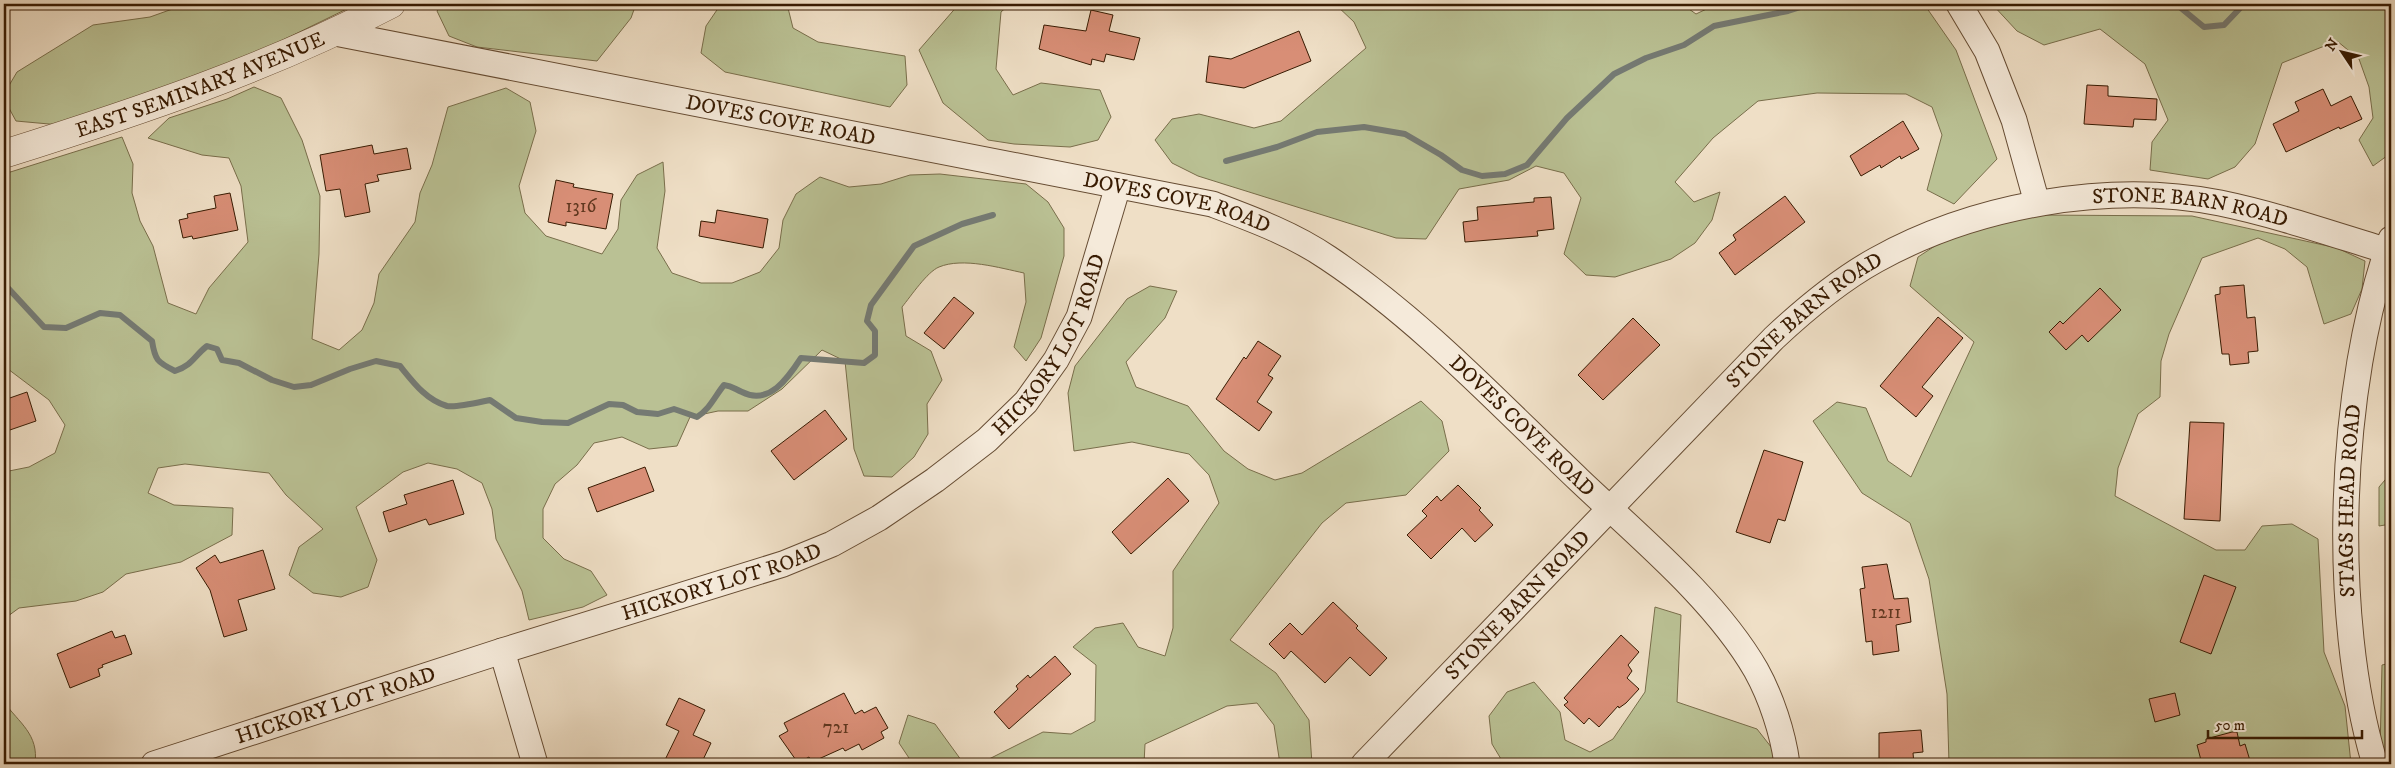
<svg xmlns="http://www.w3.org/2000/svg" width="2395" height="768" viewBox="0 0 2395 768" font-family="'IM FELL DW Pica',serif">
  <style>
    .green { fill: #bac194; stroke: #796e4b }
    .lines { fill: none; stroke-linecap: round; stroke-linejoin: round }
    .stream { stroke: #757a73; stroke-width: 6 }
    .building { fill: #d88e76; stroke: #381b02 }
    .minor-casing { stroke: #664c33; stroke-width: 27 }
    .tertiary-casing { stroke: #664c33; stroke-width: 29 }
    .minor { stroke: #f5eada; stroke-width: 25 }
    .tertiary { stroke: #f5eada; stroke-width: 28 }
    .labels { text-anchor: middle; stroke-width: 5; stroke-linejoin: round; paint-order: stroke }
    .number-label { font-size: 19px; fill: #60381f }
    .street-label { font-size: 21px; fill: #381b02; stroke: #f5eada }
  </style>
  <rect width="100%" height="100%" fill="#efdfc6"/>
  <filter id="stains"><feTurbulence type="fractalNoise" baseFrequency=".004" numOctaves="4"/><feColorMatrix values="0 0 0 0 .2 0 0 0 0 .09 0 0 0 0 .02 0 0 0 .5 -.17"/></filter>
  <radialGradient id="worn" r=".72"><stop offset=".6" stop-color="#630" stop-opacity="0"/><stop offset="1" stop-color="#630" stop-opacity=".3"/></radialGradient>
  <path class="green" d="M 180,4 L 357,4 L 207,77 L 71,126 L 16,121 L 4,99 L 4,94 L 17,72 L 93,25 L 150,17 L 178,7 Z
    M 442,4 L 636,4 L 631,18 L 597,61 L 477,47 L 449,36 L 437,11 Z
    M 721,4 L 787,4 L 793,28 L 818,42 L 905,56 L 907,85 L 890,107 L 725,72 L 701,53 L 706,26 Z
    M 959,4 L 1010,4 L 1001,12 L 996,69 L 1013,95 L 1041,83 L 1100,90 L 1111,117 L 1098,140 L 1070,147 L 1014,144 L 988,140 L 943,103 L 919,50 Z
    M 1335,4 L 1682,4 L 1696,14 L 1717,4 L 1924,4 L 1956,50 L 1997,159 L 1954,204 L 1927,190 L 1942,135 L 1932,107 L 1906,94 L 1817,93 L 1758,101 L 1713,138 L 1675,182 L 1694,202 L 1720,192 L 1712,220 L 1695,243 L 1671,259 L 1615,277 L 1586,275 L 1564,254 L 1581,198 L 1564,173 L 1536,166 L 1509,180 L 1459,189 L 1426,239 L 1396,238 L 1198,176 L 1172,163 L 1155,140 L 1172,119 L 1199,114 L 1254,128 L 1281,121 L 1366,48 L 1354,22 Z
    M 1992,4 L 2391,4 L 2391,153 L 2373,166 L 2359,140 L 2373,118 L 2369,87 L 2359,59 L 2337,41 L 2282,63 L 2255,144 L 2235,167 L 2208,179 L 2150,170 L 2152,142 L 2168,120 L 2145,64 L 2100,29 L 2044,45 L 2017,31 Z
    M 254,87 L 281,98 L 302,140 L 320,196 L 319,254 L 312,339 L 339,350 L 362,330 L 374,303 L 379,274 L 415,222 L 420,193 L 432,165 L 448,107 L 506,88 L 530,102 L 536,131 L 519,186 L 525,213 L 546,236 L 602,254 L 618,229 L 621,200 L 637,175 L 663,162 L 665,191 L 657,248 L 672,273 L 701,283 L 732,283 L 760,272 L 779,248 L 783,220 L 796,194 L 820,177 L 849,187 L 881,184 L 910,175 L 940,174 L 1026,184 L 1048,202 L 1064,228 L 1064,256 L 1041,338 L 1026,361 L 1014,347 L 1026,302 L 1024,273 C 1000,268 963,257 939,267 C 927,272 911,296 902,307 L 906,336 L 931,351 L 942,380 L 927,404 L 928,434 L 914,457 L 892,477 L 864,476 L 854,449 L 845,361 L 822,350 L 782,389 L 748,411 L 718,411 L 690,417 L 677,446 L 649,449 L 622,437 L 594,443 L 577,465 L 555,484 L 543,509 L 543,538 L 564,559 L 591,571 L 607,595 L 583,607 L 529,620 L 522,591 L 496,539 L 492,509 L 482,483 L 457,469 L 428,463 L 403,472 L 356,507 L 377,560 L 368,587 L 341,597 L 313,593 L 289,575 L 299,547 L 323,529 L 286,495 L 269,473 L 185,464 L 158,468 L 148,493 L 174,505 L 233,508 L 232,535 L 181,562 L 126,574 L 103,592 L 76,601 L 19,608 L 4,619 L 4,472 L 29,467 L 55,453 L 65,425 L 49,400 L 4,366 L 4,174 L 122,137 L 133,164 L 132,193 L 140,221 L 153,246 L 168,303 L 196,314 L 209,288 L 248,242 L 241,186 L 229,158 L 202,155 L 148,138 L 169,118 L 227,99 Z
    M 2036,215 L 2192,216 L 2337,248 L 2365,261 L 2362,289 L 2351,314 L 2324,324 L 2307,267 L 2285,249 L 2258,238 L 2202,258 L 2169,334 L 2161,361 L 2160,397 L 2138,414 L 2118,468 L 2115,496 L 2216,550 L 2245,550 L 2262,526 L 2292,524 L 2318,539 L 2324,652 L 2345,706 L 2351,764 L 1949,764 L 1947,694 L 1929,579 L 1910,523 L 1862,493 L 1813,421 L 1837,402 L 1866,408 L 1888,461 L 1911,477 L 1974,342 L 1910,286 L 1918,257 L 1967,225 Z
    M 1150,286 L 1177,291 L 1165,318 L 1126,362 L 1136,387 L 1188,406 L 1224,451 L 1248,469 L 1275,480 L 1302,473 L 1421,401 L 1442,421 L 1449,451 L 1406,495 L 1346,503 L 1322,523 L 1230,640 L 1276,673 L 1309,720 L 1312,764 L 1280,764 L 1274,725 L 1257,703 L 1227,706 L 1145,744 L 1144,764 L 979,764 L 1043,732 L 1071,734 L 1095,721 L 1096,665 L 1073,647 L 1095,628 L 1123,623 L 1138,647 L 1165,656 L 1173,628 L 1173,571 L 1219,503 L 1209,475 L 1189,454 L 1132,442 L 1074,451 L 1068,393 L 1075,366 L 1127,299 Z
    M 2391,473 L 2391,524 L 2379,526 L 2379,487 Z
    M 1655,607 L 1681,615 L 1677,702 L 1757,729 L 1775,752 L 1777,764 L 1702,764 L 1691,762 L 1686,764 L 1504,764 L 1492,744 L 1489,716 L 1507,692 L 1534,682 L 1560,712 L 1565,740 L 1590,752 L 1613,739 L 1645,692 Z
    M 2391,663 L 2391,764 L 2384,764 L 2380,752 L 2382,665 Z
    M 4,702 C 19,723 39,734 35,764 L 4,764 Z
    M 908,715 L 935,724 L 964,764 L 913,764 L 899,743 Z"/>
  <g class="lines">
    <path class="stream" d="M 2176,4 L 2204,27 L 2224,25 L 2244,4
      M 1226,161 L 1277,147 L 1317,132 L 1364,127 L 1405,134 L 1441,155 L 1462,170 L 1482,176 L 1505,174 L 1527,165 L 1567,118 L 1614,74 L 1646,58 L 1684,45 L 1714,26 L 1788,11 L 1810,4
      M 4,287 L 8,288 L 44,327 L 66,328 L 100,313 L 120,315 L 152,341 C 155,360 157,362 175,371 C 193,365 194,356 207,346 L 217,349 L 222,360 L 239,363 L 272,380 L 294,387 L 311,385 L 350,369 L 376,361 L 400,366 C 413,382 426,400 447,406 C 456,408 480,402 490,400 L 516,418 L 542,422 L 568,423 L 609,404 L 623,405 L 637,412 L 658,414 L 674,409 L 697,417 C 710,409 715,396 724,385 C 732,386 735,389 742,392 C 769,406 788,378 801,358 L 864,363 L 875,355 L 875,331 L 867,321 L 871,305 L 914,246 L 962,224 L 993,215
      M 4,758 L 8,764"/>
  </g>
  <path class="building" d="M 1091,10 L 1113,15 L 1109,31 L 1140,38 L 1134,60 L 1106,54 L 1104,62 L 1092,59 L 1091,65 L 1039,49 L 1044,25 L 1086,31 Z
    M 1299,31 L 1311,61 L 1244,88 L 1206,82 L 1209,56 L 1231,59 Z
    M 2087,85 L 2108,86 L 2108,96 L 2157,99 L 2156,120 L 2134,119 L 2133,127 L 2084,124 Z
    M 2323,89 L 2331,106 L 2351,96 L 2362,119 L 2340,129 L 2339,127 L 2286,152 L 2273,124 L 2299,111 L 2295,102 Z
    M 1903,121 L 1919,149 L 1901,159 L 1900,156 L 1881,168 L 1880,165 L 1861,176 L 1850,156 Z
    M 372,145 L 374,154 L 407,148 L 411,169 L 377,175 L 379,181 L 365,184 L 370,212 L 345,217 L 340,189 L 326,191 L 320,155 Z
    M 556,180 L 574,184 L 573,187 L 613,194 L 606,229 L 566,222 L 566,226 L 548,222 Z
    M 230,193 L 238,230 L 193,239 L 192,236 L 183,238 L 179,220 L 188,218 L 187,214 L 216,208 L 214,196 Z
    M 1785,196 L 1805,222 L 1735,275 L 1719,253 L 1736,240 L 1733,235 Z
    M 1551,197 L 1554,229 L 1537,231 L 1538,236 L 1465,242 L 1463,222 L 1478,220 L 1477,207 L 1534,202 L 1534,198 Z
    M 717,210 L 768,219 L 763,248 L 699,236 L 701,221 L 715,223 Z
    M 2244,285 L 2247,318 L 2255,317 L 2258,351 L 2248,352 L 2249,363 L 2230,365 L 2229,354 L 2222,354 L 2215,295 L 2220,294 L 2220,287 Z
    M 2100,288 L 2121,310 L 2088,342 L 2082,335 L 2066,350 L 2049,332 L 2060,321 L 2063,324 Z
    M 954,297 L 974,313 L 944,349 L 924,333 Z
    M 1938,317 L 1963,338 L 1922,387 L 1933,396 L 1916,417 L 1880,386 Z
    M 1633,318 L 1660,345 L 1603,400 L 1578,375 Z
    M 1258,341 L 1281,356 L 1268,375 L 1273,378 L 1257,402 L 1272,412 L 1259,431 L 1216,399 L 1244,357 L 1246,359 Z
    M 27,392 L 36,421 L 4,432 L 4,400 Z
    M 825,410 L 847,439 L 794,480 L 771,451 Z
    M 2190,422 L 2224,423 L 2220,521 L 2184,519 Z
    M 1764,450 L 1803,462 L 1785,521 L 1778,519 L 1770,543 L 1736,532 Z
    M 645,467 L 654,491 L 597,512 L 588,488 Z
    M 1168,478 L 1189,501 L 1131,554 L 1112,532 Z
    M 453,480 L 464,514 L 429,525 L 426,519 L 389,532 L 383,512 L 407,504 L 404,495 Z
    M 1458,485 L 1481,508 L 1479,510 L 1493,525 L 1475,542 L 1462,528 L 1431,559 L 1407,535 L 1427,516 L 1422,511 L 1437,496 L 1441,501 Z
    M 263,550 L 275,589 L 238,600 L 247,630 L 224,637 L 210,590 L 196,568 L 215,555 L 220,563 Z
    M 1887,564 L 1894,599 L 1908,598 L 1911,622 L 1896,625 L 1899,651 L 1873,655 L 1872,641 L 1866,642 L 1860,589 L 1865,588 L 1862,567 Z
    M 2204,575 L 2236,587 L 2211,654 L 2180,642 Z
    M 1333,602 L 1358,626 L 1356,628 L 1387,658 L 1370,676 L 1350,657 L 1325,683 L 1291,651 L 1284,659 L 1269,644 L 1290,623 L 1302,635 Z
    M 112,631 L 115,638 L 125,635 L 132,654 L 102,665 L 103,667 L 98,669 L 100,676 L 70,688 L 57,654 Z
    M 1621,635 L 1639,652 L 1628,665 L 1632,671 L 1627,678 L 1639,689 L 1626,703 L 1619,708 L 1618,706 L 1599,727 L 1589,718 L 1584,724 L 1564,705 L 1568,702 L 1564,698 Z
    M 1055,656 L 1071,674 L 1009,729 L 994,712 L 1018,689 L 1016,686 L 1028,675 L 1030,678 Z
    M 844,693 L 855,714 L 862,710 L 864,713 L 876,707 L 888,728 L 881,732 L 884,738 L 862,750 L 859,744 L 845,751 L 843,748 L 812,762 L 809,757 L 798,763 L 779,736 L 788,731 L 784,723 Z
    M 2175,693 L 2180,715 L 2155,722 L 2149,699 Z
    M 679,698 L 705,710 L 693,735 L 711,743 L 701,764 L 663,764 L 679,731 L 666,725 Z
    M 1921,730 L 1923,752 L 1913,753 L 1914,764 L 1879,764 L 1879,733 Z
    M 2232,732 L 2237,732 L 2240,746 L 2245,744 L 2251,764 L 2202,764 L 2197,745 L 2206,742 L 2206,739 Z"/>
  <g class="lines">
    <g class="minor-casing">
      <g id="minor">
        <path d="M 1959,4 L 1987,51 L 2014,120 L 2037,203"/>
        <path id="s1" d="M 335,33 L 1212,204 C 1252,219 1293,234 1328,258 C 1421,320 1498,403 1579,480 C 1638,536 1715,599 1756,670 C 1771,697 1783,733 1787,764"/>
        <path d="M 502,651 L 535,764"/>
        <path id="s2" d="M 154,764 L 502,651 L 783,564 L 832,544 L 879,518 L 935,480 L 987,440 L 1026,402 L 1056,360 L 1079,317 L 1118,186"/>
        <path id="s3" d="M 1364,764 L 1774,338 C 1805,309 1838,281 1876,260 C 1975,205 2109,181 2220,203 C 2278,215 2335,235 2391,252"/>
        <path id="s4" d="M 2375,764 C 2330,614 2338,386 2391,239"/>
      </g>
    </g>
    <g class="tertiary-casing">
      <g id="tertiary">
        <path id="s5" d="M 4,154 C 137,112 267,69 391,4"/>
      </g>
    </g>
    <use href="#minor" class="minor"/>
    <use href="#tertiary" class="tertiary"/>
  </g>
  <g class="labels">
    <g class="number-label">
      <text x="581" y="212">1316</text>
      <text x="1886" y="618">1211</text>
      <text x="836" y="733">721</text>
    </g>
    <g class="street-label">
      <text dy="7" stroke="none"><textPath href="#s5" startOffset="208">EAST SEMINARY AVENUE</textPath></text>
      <text dy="7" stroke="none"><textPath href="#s1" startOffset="454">DOVES COVE ROAD</textPath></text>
      <text dy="7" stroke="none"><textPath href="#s1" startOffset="859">DOVES COVE ROAD</textPath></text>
      <text dy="7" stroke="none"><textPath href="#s3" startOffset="1046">STONE BARN ROAD</textPath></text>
      <text dy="7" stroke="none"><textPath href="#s3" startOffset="626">STONE BARN ROAD</textPath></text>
      <text dy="7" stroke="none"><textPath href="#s2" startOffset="1016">HICKORY LOT ROAD</textPath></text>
      <text dy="7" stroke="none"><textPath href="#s1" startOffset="1279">DOVES COVE ROAD</textPath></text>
      <text dy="7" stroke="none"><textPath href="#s4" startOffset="266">STAGS HEAD ROAD</textPath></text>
      <text dy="7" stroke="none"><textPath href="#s2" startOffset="596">HICKORY LOT ROAD</textPath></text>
      <text dy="7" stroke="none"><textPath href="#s3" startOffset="221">STONE BARN ROAD</textPath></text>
      <text dy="7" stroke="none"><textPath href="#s2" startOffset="191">HICKORY LOT ROAD</textPath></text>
    </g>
  </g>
  <rect width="2395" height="768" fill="none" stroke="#efdfc6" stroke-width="20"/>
  <rect x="5" y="5" width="2385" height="758" fill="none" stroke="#381b02" stroke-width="2.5"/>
  <rect x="10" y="10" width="2375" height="748" fill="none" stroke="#381b02"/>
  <g transform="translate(2342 52) rotate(305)" stroke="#f5eada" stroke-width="4" paint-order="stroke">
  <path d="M0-4L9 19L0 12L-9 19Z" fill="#381b02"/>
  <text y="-8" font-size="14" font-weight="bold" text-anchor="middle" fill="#381b02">N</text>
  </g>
  <path d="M2208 730v8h154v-8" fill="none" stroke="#381b02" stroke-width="2.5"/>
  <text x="2215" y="730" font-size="15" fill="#381b02" stroke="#f5eada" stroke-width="4" paint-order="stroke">50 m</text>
  <rect width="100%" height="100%" filter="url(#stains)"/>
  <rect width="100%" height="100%" fill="url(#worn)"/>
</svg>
